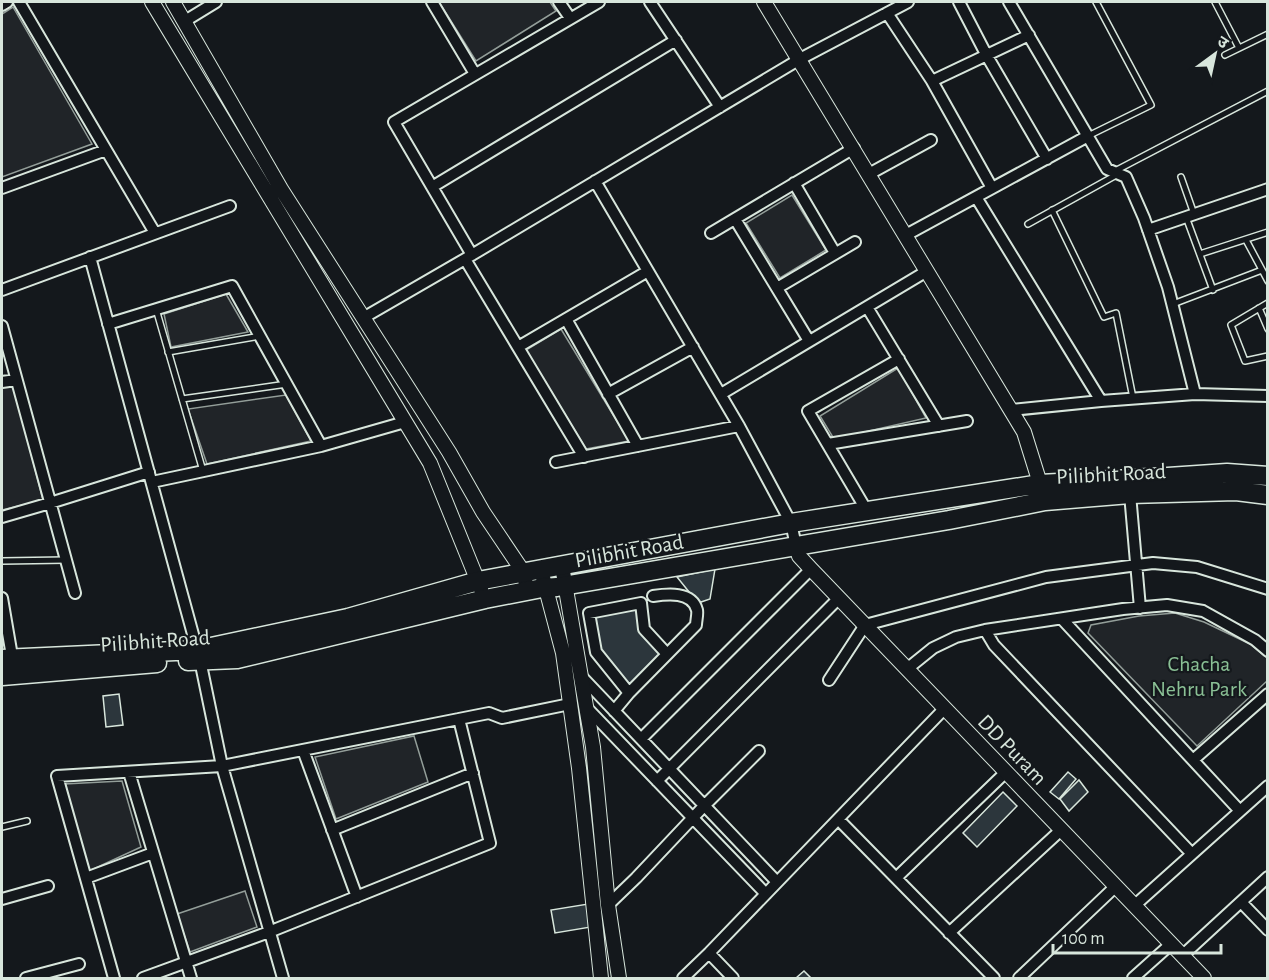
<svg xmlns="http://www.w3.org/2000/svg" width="1269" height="980" viewBox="0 0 1269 980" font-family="'Alegreya Sans','Noto Sans Devanagari',sans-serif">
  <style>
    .green { fill: #202428; stroke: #939e99; stroke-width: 1.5 }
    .building { fill: #2c363c; stroke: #d8e6dc; stroke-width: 1.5 }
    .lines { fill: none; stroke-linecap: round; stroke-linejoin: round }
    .lane-casing { stroke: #d8e6dc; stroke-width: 8 }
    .street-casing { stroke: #d8e6dc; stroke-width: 14 }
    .secondary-casing { stroke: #d8e6dc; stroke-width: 16 }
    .highway-casing { stroke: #d8e6dc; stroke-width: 21 }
    .lane { stroke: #14181c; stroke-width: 5 }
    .street { stroke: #14181c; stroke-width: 10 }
    .secondary { stroke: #14181c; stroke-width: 14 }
    .highway { stroke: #14181c; stroke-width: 18 }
    .labels { text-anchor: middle; stroke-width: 4.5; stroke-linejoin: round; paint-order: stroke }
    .street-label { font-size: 22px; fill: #d8e6dc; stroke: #14181c }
    .park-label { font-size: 22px; fill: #8ac095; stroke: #14181c }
  </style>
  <rect width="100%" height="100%" fill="#14181c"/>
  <path class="green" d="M 439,2 L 550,2 L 556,11 L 476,61 Z
    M 13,7 L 92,144 L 2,177 L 2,14 Z
    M 792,195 L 826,250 L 780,278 L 746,223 Z
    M 226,294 L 248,332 L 171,347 L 164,314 Z
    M 561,329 L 629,441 L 586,449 L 526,350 Z
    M 898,368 L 926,418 L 834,439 L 820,416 Z
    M 13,384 L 43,500 L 2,510 L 2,387 Z
    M 286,395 L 311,441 L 207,464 L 188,409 Z
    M 1175,613 L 1204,622 L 1250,644 L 1267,658 L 1267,681 L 1197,746 L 1088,633 L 1091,625 L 1139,616 Z
    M 414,736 L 428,782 L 336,819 L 315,757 Z
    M 122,781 L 141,847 L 87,872 L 64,784 Z
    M 245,891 L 257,927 L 190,952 L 177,914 Z"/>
  <path class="building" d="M 715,569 L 710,599 L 698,603 L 677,577 Z
    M 641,603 L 644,629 L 667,654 L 629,693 L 596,652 L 589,613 Z
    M 119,694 L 123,725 L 106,727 L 103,696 Z
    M 1068,772 L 1076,779 L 1059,799 L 1050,792 Z
    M 1079,780 L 1088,792 L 1069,811 L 1060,799 Z
    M 1003,792 L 1017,806 L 977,847 L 963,833 Z
    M 588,904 L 591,927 L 555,933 L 551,910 Z
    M 804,971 L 811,978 L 796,978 Z"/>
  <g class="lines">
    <g class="lane-casing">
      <path id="lane" d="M 1215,2 L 1239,48
        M 1225,55 L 1268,34
        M 1088,136 L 1151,105 L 1096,2
        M 1115,171 L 1268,91
        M 1181,177 L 1194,214
        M 1052,210 L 1104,317 L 1116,313 L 1133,398
        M 1186,217 L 1213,290
        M 1028,224 L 1118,174
        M 1246,240 L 1268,281
        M 1200,254 L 1268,232
        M 1268,303 L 1231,325 L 1245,361 L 1268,356
        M 1173,304 L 1262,270
        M 1259,308 L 1268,329
        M 156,309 L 203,471
        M 168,352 L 260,336
        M 182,399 L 287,384
        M 2,561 L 66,560
        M 2,827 L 27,821"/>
    </g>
    <g class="street-casing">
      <path id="street" d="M 19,2 L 155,233
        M 432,2 L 475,74
        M 559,2 L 570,18
        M 650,2 L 720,107
        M 959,2 L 987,56 L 1047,159
        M 1009,2 L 1107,169 L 1126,177 L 1144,218 L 1168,287 L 1195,394
        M 2,5 L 7,2
        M 887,13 L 932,81 L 992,188
        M 185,21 L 216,2
        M 932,81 L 1029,35
        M 869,174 L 931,140
        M 595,181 L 739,426 L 791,523 L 796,546
        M 794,183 L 835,253
        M 432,187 L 676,40
        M 2,188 L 106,150
        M 976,197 L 1101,401
        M 735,219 L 809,341
        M 1148,230 L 1268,189
        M 711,233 L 854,148
        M 906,235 L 1088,136
        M 472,255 L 394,122 L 599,2
        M 90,257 L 200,660 L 222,766 L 283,978
        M 465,259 L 584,457
        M 777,288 L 855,242
        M 2,290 L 230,206
        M 867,307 L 939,426
        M 363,318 L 465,259 L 800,59 L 908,2
        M 566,319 L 638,446
        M 108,324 L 232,286 L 321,446
        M 2,326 L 75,593
        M 518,347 L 648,271
        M 2,382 L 16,380
        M 608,394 L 693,347
        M 721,394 L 927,271
        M 1012,410 L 1101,401 L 1195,394 L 1268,396
        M 828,444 L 967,421
        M 556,462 L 739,426
        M 152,482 L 321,446 L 405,422
        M 1130,494 L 1140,608
        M 867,511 L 808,411 L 899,359
        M 2,517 L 50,503 L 149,472
        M 2,598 L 13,662
        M 1062,619 L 1240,811
        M 985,630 L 994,645 L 1192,854
        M 907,669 L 933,648 L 956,637 L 985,630 L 1123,609 L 1167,605 L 1203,611 L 1255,640 L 1268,651
        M 582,677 L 777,882
        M 829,680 L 865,625 L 1046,577 L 1153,563 L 1197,567 L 1268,589
        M 629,693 L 596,652 L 589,613 L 641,603 L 644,629 L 667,654
        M 587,708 L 766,894
        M 614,711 L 629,693 L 696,625 C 696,621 698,614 697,610 C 692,591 667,594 653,596
        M 641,739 L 811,569
        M 303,750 L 357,897
        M 1193,760 L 1268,694
        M 129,772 L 191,978
        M 657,781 L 839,598
        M 838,819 L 994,978
        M 332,830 L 473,773
        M 86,878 L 153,853
        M 896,878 L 1006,772
        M 2,899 L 48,886
        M 1241,902 L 1268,930
        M 608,905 L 636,878 L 704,806 L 759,751
        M 1134,906 L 1268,786
        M 949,933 L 1061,830
        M 709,953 L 733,978
        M 1182,956 L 1268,877
        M 26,978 L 79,964
        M 114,978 L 57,776 L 222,766 L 489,713 L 502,718 L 570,704
        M 143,978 L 269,932 L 490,843 L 459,719
        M 683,978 L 709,953 L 945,708
        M 1019,978 L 1116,886
        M 1133,978 L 1171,944"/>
    </g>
    <g class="secondary-casing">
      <path id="secondary" d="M 152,2 L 430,463 L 481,589
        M 173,2 L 281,189 L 449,452 L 483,512 L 524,573 L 527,591
        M 764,2 L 1024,432 L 1043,493
        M 796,546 L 799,556 L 811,569 L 1204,978
        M 562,566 L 593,747 L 608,905 L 619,978
        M 541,570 L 563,653 L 579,768 L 601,978"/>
    </g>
    <g class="highway-casing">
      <path id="highway" d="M 2,659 L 197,650 L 348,618 L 478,581 L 791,523 L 1040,484 L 1168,477 L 1227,473 L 1268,476
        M 188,661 L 237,659 L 485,599 L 542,588 L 557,587 L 949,520 L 1045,501 L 1130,494 L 1236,491 L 1268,495
        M 2,676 L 157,663"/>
    </g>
    <use href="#lane" class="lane"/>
    <use href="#street" class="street"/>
    <use href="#secondary" class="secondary"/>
    <use href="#highway" class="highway"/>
  </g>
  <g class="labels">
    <g class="street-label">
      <text transform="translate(1111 473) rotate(-3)" y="8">Pilibhit Road</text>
      <text transform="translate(629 550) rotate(-10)" y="8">Pilibhit Road</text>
      <text transform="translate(155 640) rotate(-4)" y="8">Pilibhit Road</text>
      <text transform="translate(1013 749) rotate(46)" y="8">DD Puram</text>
    </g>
    <g class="park-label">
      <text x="1199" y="671">Chacha<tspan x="1199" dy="25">Nehru Park</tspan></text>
    </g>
  </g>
  <rect width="1269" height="980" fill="none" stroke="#d8e6dc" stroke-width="6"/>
  <g transform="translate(1215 54) rotate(33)" stroke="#14181c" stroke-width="4.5" paint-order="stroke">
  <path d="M0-4.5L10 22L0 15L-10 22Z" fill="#d8e6dc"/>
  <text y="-9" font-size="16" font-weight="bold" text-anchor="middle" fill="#d8e6dc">उ</text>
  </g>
  <path d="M1053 944v9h168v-9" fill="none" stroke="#d8e6dc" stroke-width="3"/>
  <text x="1062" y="944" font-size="18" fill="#d8e6dc" stroke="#14181c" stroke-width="4.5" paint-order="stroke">100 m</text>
</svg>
